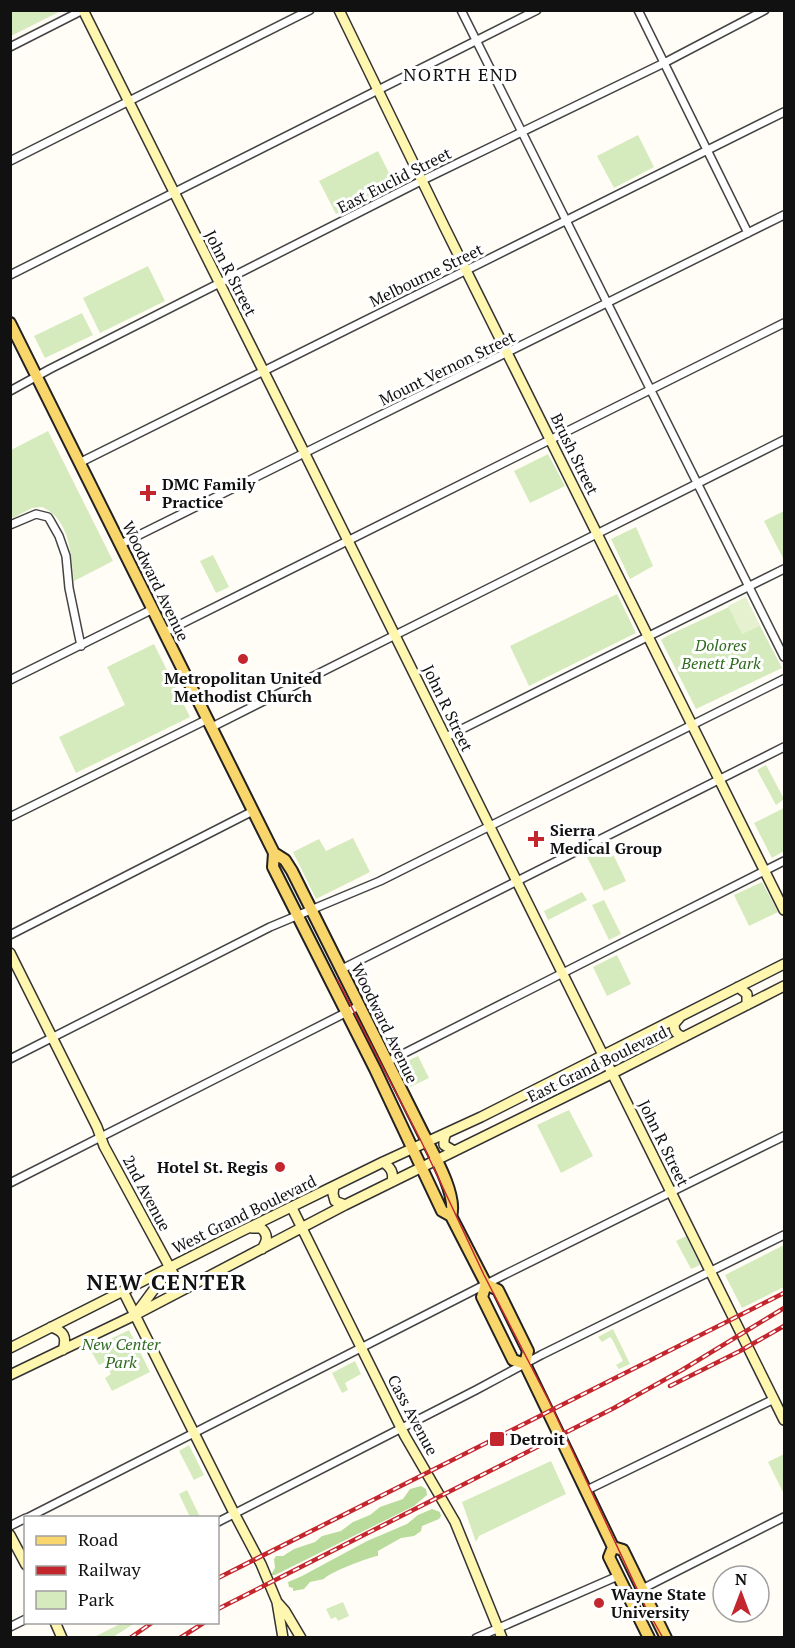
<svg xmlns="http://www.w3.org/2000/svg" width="795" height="1648" viewBox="0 0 795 1648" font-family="'PT Serif',serif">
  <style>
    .green { fill: #d5ebbd }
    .forest { fill: #b9dc9c }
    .pitch { fill: #e6f2cf }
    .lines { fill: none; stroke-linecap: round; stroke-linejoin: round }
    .street-casing { stroke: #444; stroke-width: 10 }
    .secondary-casing { stroke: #333; stroke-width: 12 }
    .primary-casing { stroke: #222; stroke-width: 14 }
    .street { stroke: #fff; stroke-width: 7 }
    .secondary { stroke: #fff6b0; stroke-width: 9 }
    .primary { stroke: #f9d66b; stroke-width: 10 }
    .tram { stroke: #c4262e; stroke-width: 1.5 }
    .rail-casing { stroke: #c4262e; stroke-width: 4.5 }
    .rail { stroke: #fff; stroke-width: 2; stroke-dasharray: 7; stroke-linecap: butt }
    .poi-dot { fill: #c4262e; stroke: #fff; stroke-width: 2 }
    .labels { text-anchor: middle; stroke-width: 6; stroke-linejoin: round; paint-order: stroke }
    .street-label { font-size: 16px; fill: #111; stroke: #fff }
    .poi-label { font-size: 16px; font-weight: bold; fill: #111; stroke: #fff; text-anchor: start }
    .park-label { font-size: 16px; font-style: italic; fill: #2f6b1f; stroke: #fff }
    .neighbourhood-label { font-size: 18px; letter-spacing: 1.5px; fill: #111; stroke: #fff }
    .district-label { font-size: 22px; font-weight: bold; letter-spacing: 1.5px; fill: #111; stroke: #fff }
  </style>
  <rect width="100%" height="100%" fill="#fffdf5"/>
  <path class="green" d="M 11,10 L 61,10 L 61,11 L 11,36 Z
    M 638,135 L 654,167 L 614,188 L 597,156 Z
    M 378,151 L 395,185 L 336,214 L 319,181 Z
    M 148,266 L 165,301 L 100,333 L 83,298 Z
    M 82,313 L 93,335 L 45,358 L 34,336 Z
    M 48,431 L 113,561 L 74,581 C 71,555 70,519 42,507 L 32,508 L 13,518 L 11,516 L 11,450 Z
    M 548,454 L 565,486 L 530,503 L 514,471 Z
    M 784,511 L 784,560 L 764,521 Z
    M 636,527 L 653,566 L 630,579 L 611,539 Z
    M 213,555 L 229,587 L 216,593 L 200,561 Z
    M 617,594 L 636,633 L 529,686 L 510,646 Z
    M 746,599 L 782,668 L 696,709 L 661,640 L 667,636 Z
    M 154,644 L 190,717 L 76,773 L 59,737 L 125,705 L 107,667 Z
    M 766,765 L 784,799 L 776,805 L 757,770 Z
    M 784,808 L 784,851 L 772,858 L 754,823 Z
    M 353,838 L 370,872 L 316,899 L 293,852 L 319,839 L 326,851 Z
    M 609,846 L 626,881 L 604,891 L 587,857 Z
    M 762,882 L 778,912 L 749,926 L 734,895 Z
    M 582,892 L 587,900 L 548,920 L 544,911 Z
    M 604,900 L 621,934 L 609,940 L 592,905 Z
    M 617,955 L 631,984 L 607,996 L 593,967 Z
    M 418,1056 L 429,1078 L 410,1087 L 399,1065 Z
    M 569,1110 L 593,1156 L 561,1173 L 537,1125 Z
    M 686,1236 L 700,1265 L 691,1269 L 676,1241 Z
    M 784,1245 L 784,1287 L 742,1308 L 725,1275 Z
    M 613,1329 L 630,1364 L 619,1369 L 616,1365 L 623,1361 L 612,1339 L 610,1337 L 602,1342 L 598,1337 Z
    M 129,1330 L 150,1372 L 112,1391 L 105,1378 L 111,1374 L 105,1362 L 99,1365 L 90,1349 Z
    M 355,1361 L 361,1374 L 345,1383 L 348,1390 L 342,1393 L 332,1373 Z
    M 189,1445 L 204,1475 L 194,1480 L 179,1451 Z
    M 784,1454 L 784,1494 L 768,1462 Z
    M 551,1461 L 566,1494 L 479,1536 L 476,1542 L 462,1502 Z
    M 187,1490 L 200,1517 L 190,1517 L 179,1494 Z
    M 343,1602 L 349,1616 L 338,1621 L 336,1617 L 331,1619 L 326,1609 Z
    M 122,1623 L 135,1623 L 113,1637 L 94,1637 Z"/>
  <path class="forest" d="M 421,1486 L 426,1489 L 427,1495 L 414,1506 L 275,1575 L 271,1575 L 275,1568 L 274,1559 L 276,1556 L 283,1556 L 294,1549 L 315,1542 L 322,1536 L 341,1531 L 353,1522 L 370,1515 L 380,1507 L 403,1499 L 410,1489 Z
    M 432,1509 L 440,1512 L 441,1516 L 439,1519 L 422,1526 L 421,1531 L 414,1536 L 401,1538 L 378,1551 L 378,1556 C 369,1557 328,1573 324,1579 L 310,1582 L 304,1589 L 293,1591 L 293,1588 L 289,1587 L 288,1582 L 302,1576 L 367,1541 L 407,1524 L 418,1515 Z"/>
  <path class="pitch" d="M 746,597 L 760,626 L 742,634 L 728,606 Z"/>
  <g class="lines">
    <g class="street-casing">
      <path id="street" d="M 461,10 L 784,657
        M 638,10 L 748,233
        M 10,47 L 83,10
        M 10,161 L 310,10
        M 10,275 L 537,10
        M 10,391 L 50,369 L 423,180 L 664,63 L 765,10
        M 81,462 L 784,112
        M 10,525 L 36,514 L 48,517 L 50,520 L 59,536 L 66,556 L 69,588 L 81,646
        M 121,544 L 784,215
        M 165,632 L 784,323
        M 10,680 L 153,609
        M 212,727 L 784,440
        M 446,737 L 784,569
        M 10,817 L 208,719
        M 10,935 L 253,811
        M 342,969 L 784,747
        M 10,1059 L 270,927 L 380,881 L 784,679
        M 387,1062 L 784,861
        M 10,1183 L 359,1006
        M 587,1490 L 774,1399
        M 27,1518 L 502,1276 L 784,1136
        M 218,1522 L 476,1390 L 541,1355 L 784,1235
        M 10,1526 L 26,1518
        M 642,1589 L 784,1517
        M 10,1627 L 26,1619
        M 476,1638 L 618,1576"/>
    </g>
    <g class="secondary-casing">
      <path id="secondary" d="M 83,10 L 305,454 L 784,1420
        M 339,10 L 445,228 L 784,910
        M 10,953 L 97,1127 L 104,1146 L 182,1290
        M 738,987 L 747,994 L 747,1005
        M 680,1017 L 674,1024 C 674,1032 677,1035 684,1037
        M 446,1133 L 444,1139 L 444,1145 L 454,1151
        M 383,1162 C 391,1168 394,1172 392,1182
        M 334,1186 L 333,1194 L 335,1201 L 345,1205
        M 292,1208 L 405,1436 L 455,1522 L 502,1638
        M 252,1228 L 261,1228 C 269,1235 267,1241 262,1249
        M 123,1291 L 234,1513 L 261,1564 L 277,1602 L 283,1638
        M 138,1311 L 169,1269
        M 51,1327 C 64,1331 67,1337 63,1350
        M 10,1348 L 240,1232 L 383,1162 L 481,1117 L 784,964
        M 10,1375 L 135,1315 L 345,1205 L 605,1077 L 784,986
        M 10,1535 L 26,1565
        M 277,1602 L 285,1611 L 301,1638
        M 55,1622 L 62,1638"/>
    </g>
    <g class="primary-casing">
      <path id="primary" d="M 10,323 L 274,853 L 273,867 L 375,1069 L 442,1211 L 451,1216 L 486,1284 L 498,1290 L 528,1351 L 525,1364 L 613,1547 L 609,1557 L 649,1638
        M 274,853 L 285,860 L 292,871 L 422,1131 C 432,1151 458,1195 451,1216
        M 486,1284 L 482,1297 L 513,1360 L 525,1364
        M 613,1547 L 623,1550 L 666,1638"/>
    </g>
    <use href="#street" class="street"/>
    <use href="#secondary" class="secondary"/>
    <use href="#primary" class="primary"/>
    <path class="tram" d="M 337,979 L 422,1143 L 484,1275 L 550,1403 L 645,1606 L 663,1638"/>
    <g class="rail-casing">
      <path id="rail" d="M 670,1386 L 740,1351 L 784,1326
        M 218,1578 L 784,1293
        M 218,1609 L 614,1408 L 682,1370 L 784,1308
        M 130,1638 L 153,1622
        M 180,1638 L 205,1622"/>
    </g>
    <use href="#rail" class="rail"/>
  </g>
  <g class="poi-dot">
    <path d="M145 484h6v6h6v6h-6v6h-6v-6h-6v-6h6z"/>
    <circle cx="243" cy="659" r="6"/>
    <path d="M533 830h6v6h6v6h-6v6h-6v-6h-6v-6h6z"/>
    <circle cx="280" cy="1167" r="6"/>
    <rect x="489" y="1431" width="16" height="16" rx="3"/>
    <circle cx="599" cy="1603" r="6"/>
  </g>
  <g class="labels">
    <g class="street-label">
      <text transform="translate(394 180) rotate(-27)" y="6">East Euclid Street</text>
      <text transform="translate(231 273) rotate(63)" y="6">John R Street</text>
      <text transform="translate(426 275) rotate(-26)" y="6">Melbourne Street</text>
      <text transform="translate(447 368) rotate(-26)" y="6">Mount Vernon Street</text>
      <text transform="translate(575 454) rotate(64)" y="6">Brush Street</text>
      <text transform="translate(156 581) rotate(64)" y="6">Woodward Avenue</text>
      <text transform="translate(448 708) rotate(64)" y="6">John R Street</text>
      <text transform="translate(385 1023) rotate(64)" y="6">Woodward Avenue</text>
      <text transform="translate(597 1064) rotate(-26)" y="6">East Grand Boulevard</text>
      <text transform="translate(664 1143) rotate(64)" y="6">John R Street</text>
      <text transform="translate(147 1193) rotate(62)" y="6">2nd Avenue</text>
      <text transform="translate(244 1214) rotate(-26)" y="6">West Grand Boulevard</text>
      <text transform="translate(413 1415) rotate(62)" y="6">Cass Avenue</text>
    </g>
    <g class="poi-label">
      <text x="162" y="490">DMC Family<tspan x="162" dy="18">Practice</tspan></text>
      <text x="243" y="684" text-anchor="middle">Metropolitan United<tspan x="243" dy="18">Methodist Church</tspan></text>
      <text x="550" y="836">Sierra<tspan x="550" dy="18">Medical Group</tspan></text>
      <text x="268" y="1173" text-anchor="end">Hotel St. Regis</text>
      <text x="510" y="1445">Detroit</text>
      <text x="611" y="1600">Wayne State<tspan x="611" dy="18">University</tspan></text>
    </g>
    <g class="park-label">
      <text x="721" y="651">Dolores<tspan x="721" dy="18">Benett Park</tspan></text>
      <text x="121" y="1350">New Center<tspan x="121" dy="18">Park</tspan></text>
    </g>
    <g class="neighbourhood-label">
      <text x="461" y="81">NORTH END</text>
    </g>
    <g class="district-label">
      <text x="167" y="1290">NEW CENTER</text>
    </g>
  </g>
  <rect width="795" height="1648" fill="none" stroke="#111111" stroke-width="24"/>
  <rect x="24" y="1516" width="195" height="108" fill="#ffffff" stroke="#a0a0a0" stroke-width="1.5"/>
  <rect x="36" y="1536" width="30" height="9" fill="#f9d66b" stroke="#a0a0a0" stroke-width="1.5"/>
  <text x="78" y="1546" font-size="18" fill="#111111">Road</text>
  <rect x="36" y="1566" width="30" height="9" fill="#c4262e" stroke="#a0a0a0" stroke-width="1.5"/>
  <text x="78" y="1576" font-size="18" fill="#111111">Railway</text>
  <rect x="36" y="1591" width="30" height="18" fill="#d5ebbd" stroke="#a0a0a0" stroke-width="1.5"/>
  <text x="78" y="1606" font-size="18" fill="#111111">Park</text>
  <g transform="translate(741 1594)"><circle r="28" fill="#ffffff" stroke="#a0a0a0" stroke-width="1.5"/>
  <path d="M0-4.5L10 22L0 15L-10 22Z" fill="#c4262e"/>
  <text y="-9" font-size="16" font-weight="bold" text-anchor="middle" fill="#111111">N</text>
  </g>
</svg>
